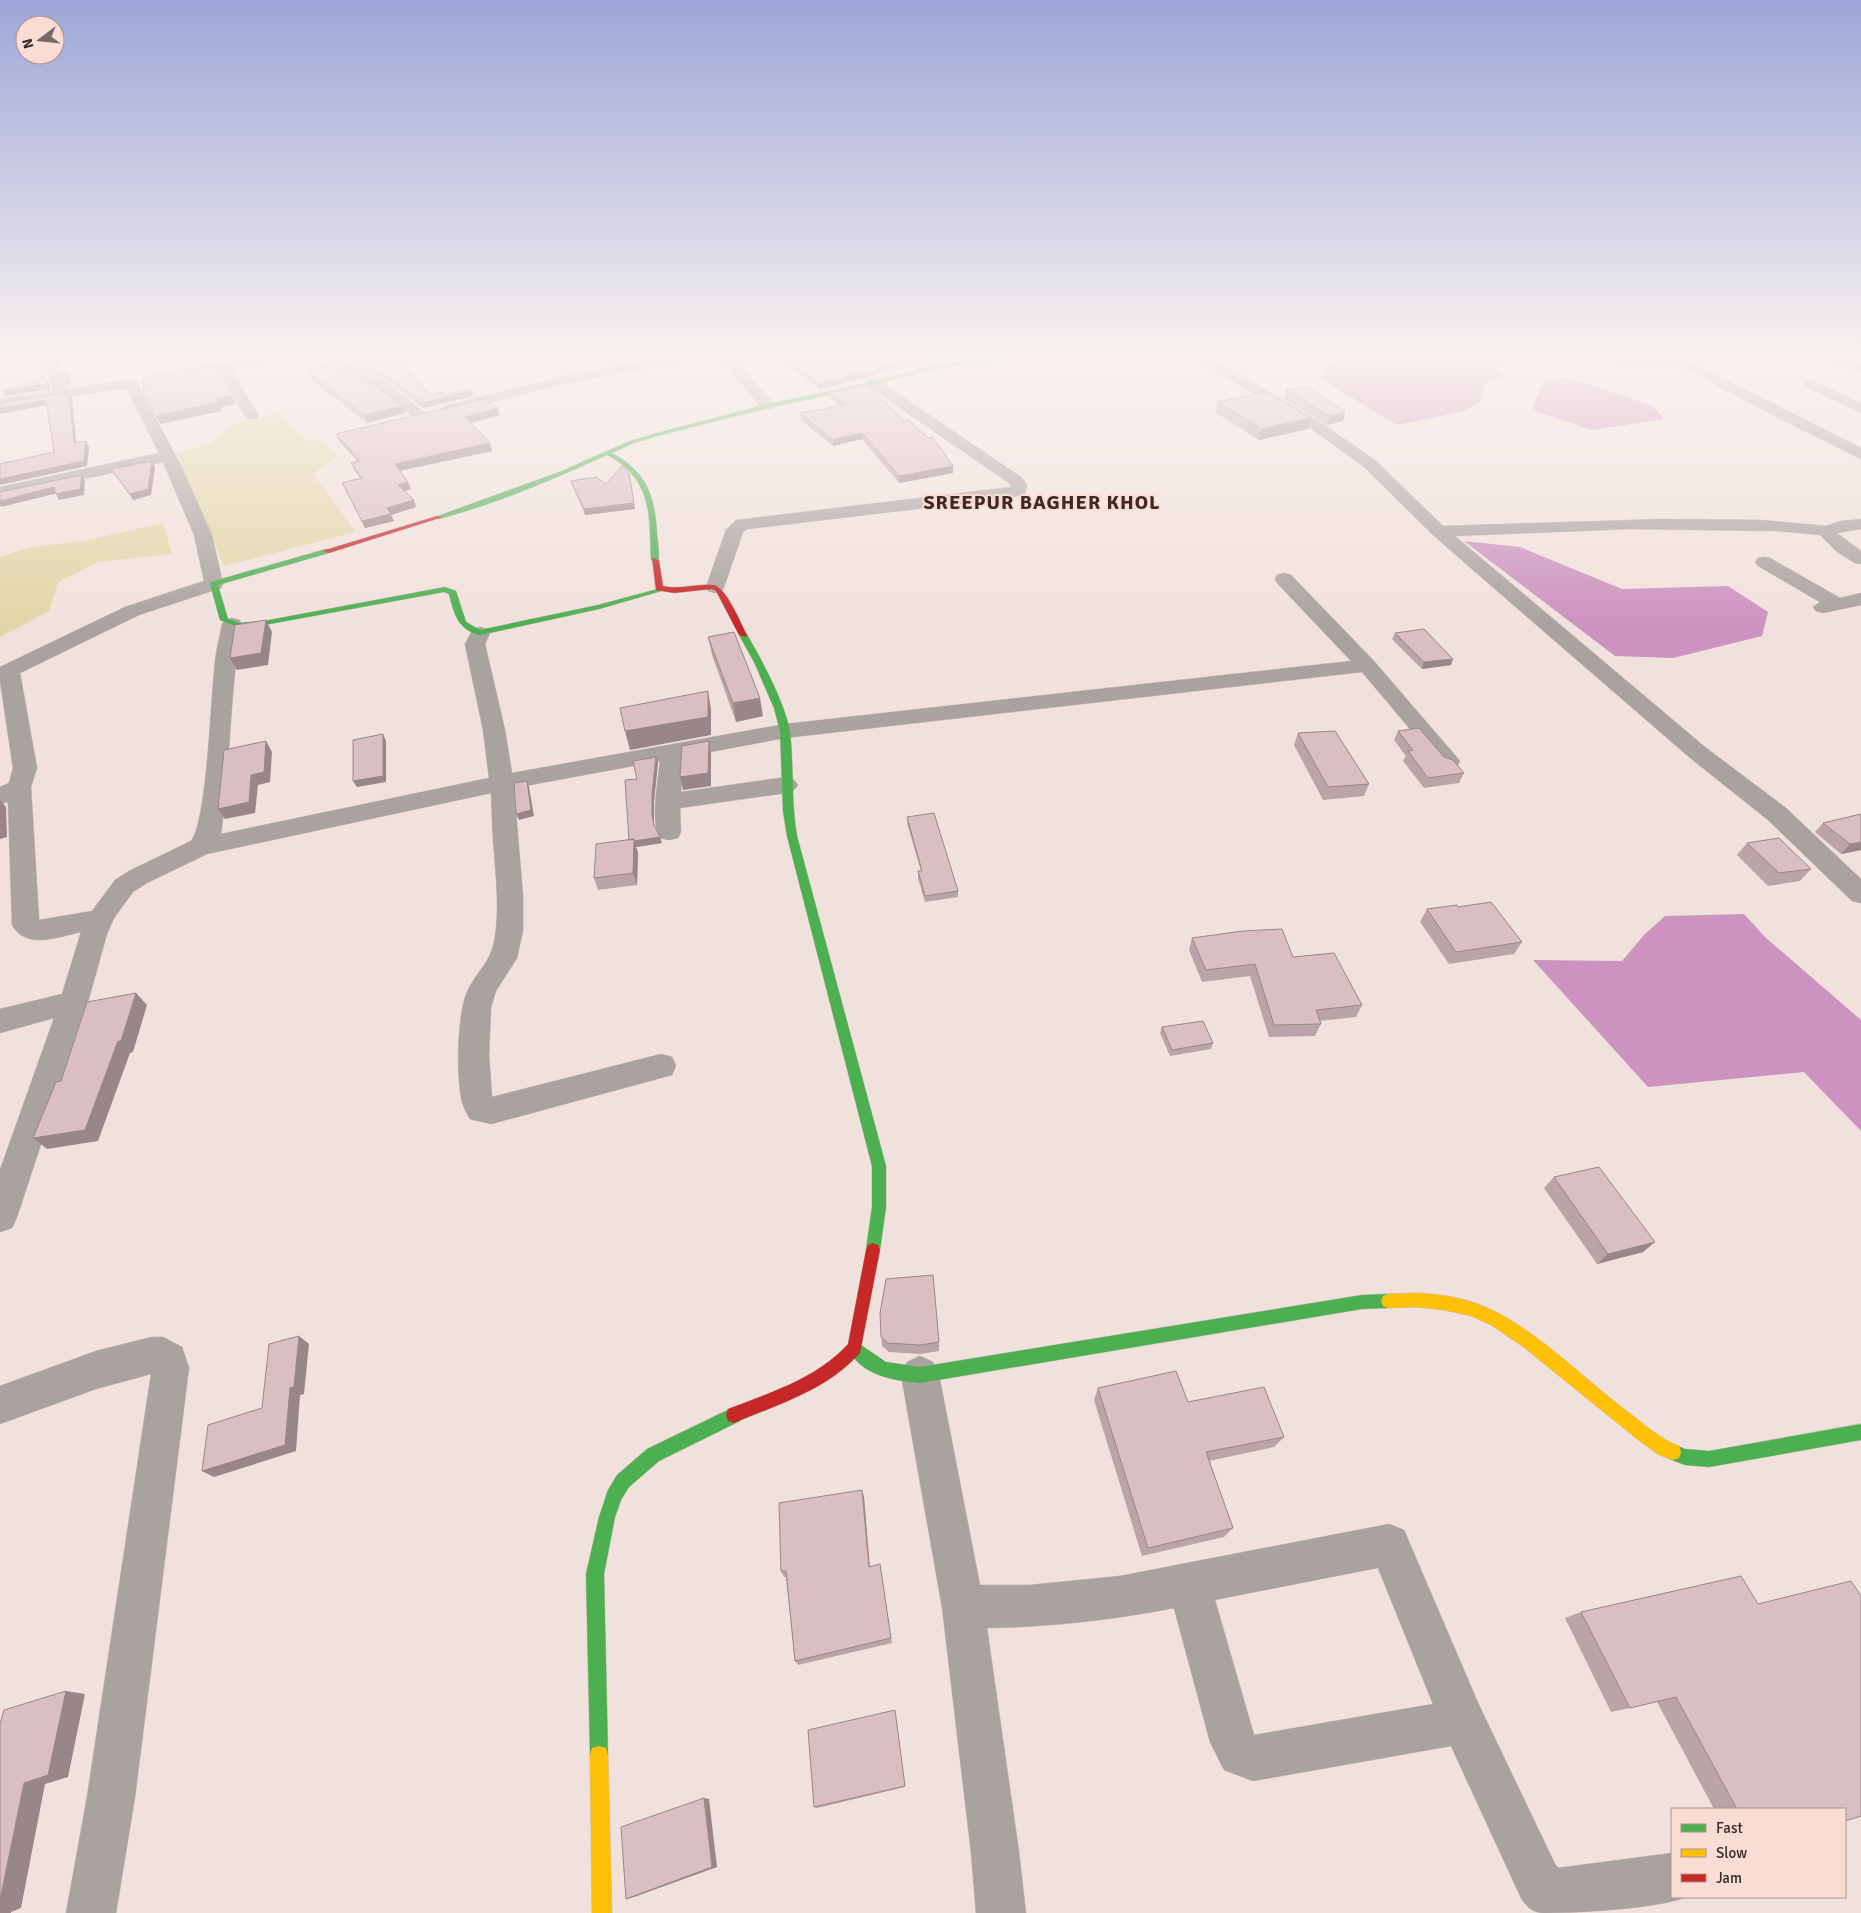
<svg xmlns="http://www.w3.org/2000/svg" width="1861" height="1913" viewBox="0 0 1861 1913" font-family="Signika,sans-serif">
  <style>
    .green { fill: #e2d6a8 }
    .water { fill: #cc92c0 }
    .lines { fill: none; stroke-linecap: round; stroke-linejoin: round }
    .lane-casing { stroke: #cabdb9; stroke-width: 2 }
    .street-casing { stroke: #cabdb9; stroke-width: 1 }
    .fast-casing { stroke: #cabdb9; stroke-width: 1 }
    .slow-casing { stroke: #cabdb9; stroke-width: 1 }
    .jam-casing { stroke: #cabdb9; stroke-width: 1 }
    .lane { fill: #a9a29f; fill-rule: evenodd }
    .street { fill: #a9a29f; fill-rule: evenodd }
    .fast { fill: #4caf50; fill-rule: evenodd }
    .slow { fill: #ffc107; fill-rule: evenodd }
    .jam { fill: #c62828; fill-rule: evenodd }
    .wall { fill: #bba4a7 }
    .shaded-wall { fill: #998688 }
    .building { fill: #dabfc2; stroke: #998688 }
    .labels { text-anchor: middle; stroke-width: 4; stroke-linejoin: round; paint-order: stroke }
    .far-district-label { font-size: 20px; font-weight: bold; letter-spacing: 1px; fill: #3f2a23; stroke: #f9dcd4 }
  </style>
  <rect width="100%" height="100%" fill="#f1e1dc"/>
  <path class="green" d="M 280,413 L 307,441 L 321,440 L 338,456 L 313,474 L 356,532 L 224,566 L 176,454 L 210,443 L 231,425 Z
    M 163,523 L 172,554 L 98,562 L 58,582 L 49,611 L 0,637 L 0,557 L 30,547 L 83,541 Z"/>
  <path class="water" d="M 1384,356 L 1455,356 L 1496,366 L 1504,376 L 1486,382 L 1479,403 L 1465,411 L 1397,425 L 1323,380 L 1324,370 L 1336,362 Z
    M 1570,378 L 1651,405 L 1664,419 L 1591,430 L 1532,410 L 1544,379 Z
    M 1464,541 L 1520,547 L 1622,589 L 1728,586 L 1768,612 L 1762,636 L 1673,658 L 1615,656 Z
    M 1744,914 L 1766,938 L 1861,1020 L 1861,1131 L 1804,1072 L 1648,1087 L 1533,960 L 1622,961 L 1644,935 L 1665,916 Z"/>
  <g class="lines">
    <g class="lane-casing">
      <path id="lane" d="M 1600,356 L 1678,359 L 1695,366 L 1691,368 L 1677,363 L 1613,362 Z"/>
    </g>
    <g class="street-casing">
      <path id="street" d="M 42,356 L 56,356 L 67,389 L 131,379 L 136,380 L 182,468 L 212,535 L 223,584 L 221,588 L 139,615 L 20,673 L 37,768 L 31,787 L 39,920 L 92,911 L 115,880 L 129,871 L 191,841 C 207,822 211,695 215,662 C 216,649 220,637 222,624 L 225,620 L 232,618 L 239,620 L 242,624 C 229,693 231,764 221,834 L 489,778 L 483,730 L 465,644 L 473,629 L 480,627 L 487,629 L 490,633 L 485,644 L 505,730 L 512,773 L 785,724 L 1351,661 L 1277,583 L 1275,579 L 1277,575 L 1284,573 L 1291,575 L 1374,661 L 1460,761 L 1457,766 L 1449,768 L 1441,766 L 1362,672 L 785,738 L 683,757 L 681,792 L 786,777 L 794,780 L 798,785 L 794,790 L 786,793 L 680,808 L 681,832 L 678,838 L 669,840 L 660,838 C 650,821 658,781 660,761 L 514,788 L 523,896 L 523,930 L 517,958 L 496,991 L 491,1007 L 489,1055 L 492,1097 L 661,1054 L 672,1057 L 676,1066 L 672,1075 L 661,1078 L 491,1124 L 470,1119 C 467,1114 464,1108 462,1102 C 456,1077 457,1015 467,992 C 475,974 491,961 494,942 C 500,912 496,880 494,850 C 492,831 492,812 491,793 L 207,854 L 147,883 L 133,892 L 114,918 L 107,934 L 88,1002 L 17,1217 L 12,1228 L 0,1232 L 0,1170 L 54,1018 L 0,1033 L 0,1009 L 62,994 L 81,932 C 58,937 26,950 12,925 L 8,802 L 0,804 L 0,787 L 9,783 L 13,768 L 0,681 L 0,667 L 125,607 L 204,581 L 194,535 L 163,462 L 0,497 L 0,487 L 159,453 L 126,388 L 0,407 L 0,399 L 53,391 Z
        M 258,356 L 286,356 L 279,360 L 231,369 L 259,416 L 257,419 L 247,419 L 245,416 L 219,371 L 180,378 L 173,374 L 180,370 Z
        M 327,356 L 341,356 L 360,376 L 381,378 L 428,416 L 426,419 L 416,419 L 372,385 L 351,383 Z
        M 669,356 L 696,356 L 689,360 L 564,384 L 449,413 L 444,412 L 442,409 L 444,406 L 564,376 Z
        M 717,356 L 731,356 L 773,403 L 775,406 L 773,409 L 763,409 Z
        M 1192,356 L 1208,356 L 1323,424 L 1376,461 L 1443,526 L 1662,519 L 1761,520 L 1826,526 L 1841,521 L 1861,519 L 1861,529 L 1837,533 L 1861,551 L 1861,564 L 1855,563 L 1836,551 L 1820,535 L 1777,531 L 1630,529 L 1455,536 L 1705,747 L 1786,808 L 1861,879 L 1861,903 L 1852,901 L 1768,820 L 1689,757 L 1473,570 L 1433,535 L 1364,467 L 1313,430 Z
        M 1444,356 L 1461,356 L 1465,358 L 1531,356 L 1524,360 C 1504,362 1458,373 1444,356 Z
        M 1824,356 L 1842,356 L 1861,364 L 1861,373 L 1826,359 Z
        M 1691,362 L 1861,448 L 1861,459 L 1782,420 L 1686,369 L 1684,366 Z
        M 873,379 L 878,380 L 1021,477 L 1027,485 L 1025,494 L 1010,498 L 747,529 L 743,532 L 724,587 L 722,591 L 715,593 L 708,591 L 706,587 L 726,530 L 736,520 L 1011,487 L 1009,483 L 868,386 L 866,383 L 868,380 Z
        M 1809,379 L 1861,403 L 1861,413 L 1804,386 L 1802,383 L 1804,380 Z
        M 1764,557 L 1770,558 L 1840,598 L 1861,593 L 1861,605 L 1823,613 L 1816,611 L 1813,607 L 1820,602 L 1758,566 L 1755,562 L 1758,558 Z
        M 152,1337 L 163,1337 L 182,1347 L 189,1368 L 135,1797 L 116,1913 L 66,1913 L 87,1797 L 151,1374 L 96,1389 L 0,1424 L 0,1386 L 96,1351 Z
        M 920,1356 L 933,1362 L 939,1375 L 980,1585 L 1030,1585 L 1120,1576 L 1389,1524 L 1404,1530 L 1479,1705 L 1555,1864 L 1558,1868 L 1672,1853 L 1672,1897 L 1686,1897 C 1657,1909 1574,1913 1542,1913 C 1532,1912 1526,1906 1521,1898 L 1451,1746 L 1253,1781 L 1224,1770 L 1210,1742 L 1174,1608 C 1112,1620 1051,1627 987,1628 L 1019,1852 L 1026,1913 L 976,1913 L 971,1852 L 942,1607 L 901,1375 L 907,1362 ZM 1378,1568 L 1433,1704 L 1254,1735 L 1215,1600 Z"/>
    </g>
    <g class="fast-casing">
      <path id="fast" d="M 1018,356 L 1035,356 L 940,368 L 854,390 L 768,408 L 661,435 L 631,444 L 612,453 C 647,472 655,496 657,534 C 658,543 660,554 658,562 L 651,560 C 649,514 653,480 607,455 C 552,480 496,504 439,519 L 435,517 L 562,471 L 627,442 L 657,433 L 768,404 L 854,386 L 940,364 Z
        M 326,549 L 329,549 L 329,553 L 218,585 L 228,619 L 239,623 L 264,621 L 445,587 L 456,591 L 466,622 L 480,630 L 598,605 L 661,588 L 665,590 L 599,609 L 480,635 C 458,630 454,614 449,594 L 444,592 L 264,625 L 238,627 L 220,620 L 210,584 L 211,582 Z
        M 740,633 L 746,633 C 760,656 786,705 790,732 C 794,766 791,801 797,836 L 886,1166 L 886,1207 L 880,1250 L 878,1255 L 873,1257 L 868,1255 L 866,1250 L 872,1207 L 872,1166 L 787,836 L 783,811 L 780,731 L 774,708 L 754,662 L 739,635 Z
        M 1388,1294 L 1393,1296 L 1395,1301 L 1393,1306 L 1388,1308 L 1362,1309 L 920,1383 C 895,1381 859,1375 848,1348 L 850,1343 L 855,1341 L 886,1362 L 920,1367 L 1362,1295 Z
        M 734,1407 L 740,1409 L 742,1415 L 740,1421 L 659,1461 L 629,1487 L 621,1500 L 615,1517 L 604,1574 L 608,1755 L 606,1762 L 599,1764 L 592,1762 L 590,1755 L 586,1574 L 599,1517 L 608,1490 L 617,1475 L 647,1449 Z
        M 1861,1424 L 1861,1440 L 1709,1467 L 1685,1465 L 1667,1458 L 1665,1452 L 1667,1446 L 1673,1444 L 1685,1449 L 1709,1451 Z"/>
    </g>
    <g class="slow-casing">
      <path id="slow" d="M 1416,1293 C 1441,1294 1466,1298 1490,1309 C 1539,1332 1584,1379 1628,1412 C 1644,1424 1660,1439 1679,1446 L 1681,1452 L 1679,1458 L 1673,1460 L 1659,1455 L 1637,1439 L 1522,1346 L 1491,1325 L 1471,1316 L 1444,1310 L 1416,1307 L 1388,1308 L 1383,1306 L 1381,1301 L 1383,1296 L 1388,1294 Z
        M 599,1746 L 606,1748 L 608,1755 L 612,1913 L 592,1913 L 590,1755 L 592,1748 Z"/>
    </g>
    <g class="jam-casing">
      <path id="jam" d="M 437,516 L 443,517 L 329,553 L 322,551 Z
        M 652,558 L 659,560 L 663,586 C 680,590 696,583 713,585 C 726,586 741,624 747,635 L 746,637 L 739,635 L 716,591 L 712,589 L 674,593 L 656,590 Z
        M 873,1243 L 878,1245 L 880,1250 L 860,1353 C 827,1390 779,1404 734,1423 L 728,1421 L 726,1415 L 728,1409 C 771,1392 816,1379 848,1344 L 866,1250 L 868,1245 Z"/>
    </g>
    <use href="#lane" class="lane"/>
    <use href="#street" class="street"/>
    <use href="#fast" class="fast"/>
    <use href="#slow" class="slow"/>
    <use href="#jam" class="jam"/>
  </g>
  <path class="wall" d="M 777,356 L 945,356 L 880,371 L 881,374 L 819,389 Z
    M 358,358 L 431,395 L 445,395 L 471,391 L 473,396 L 423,408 L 382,377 L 361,374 L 355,369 L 354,363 L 360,362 Z
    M 305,370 L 347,377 L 405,413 L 367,423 L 308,377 Z
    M 1286,390 L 1345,412 L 1343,421 L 1327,425 L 1284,399 Z
    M 830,393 L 953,473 L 899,483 L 862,439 L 833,446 L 801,420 L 800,413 L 840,406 L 831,399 Z
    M 1218,402 L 1308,429 L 1259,440 L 1216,413 Z
    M 500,415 L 470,423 L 492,451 L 400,471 L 411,489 L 404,491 L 416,507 L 391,515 L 394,521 L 365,528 L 342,483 L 360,478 L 354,470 L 351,463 L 357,461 L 339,441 L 336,434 Z
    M 155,467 L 151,495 L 133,500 L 111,469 Z
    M 571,481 L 635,509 L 585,515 L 573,487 Z
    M 1395,633 L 1451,665 L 1422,669 L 1392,639 Z
    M 708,637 L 763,716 L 736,722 L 712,655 Z
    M 1398,731 L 1444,757 L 1464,773 L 1459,783 L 1424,788 L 1403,761 L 1406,756 L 1394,740 Z
    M 1298,733 L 1369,784 L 1364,796 L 1323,800 L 1294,745 Z
    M 656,757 L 658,763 L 654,801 L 654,822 L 655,827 L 662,843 L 636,847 L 638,852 L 637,885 L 598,890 L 594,878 L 629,840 L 637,779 Z
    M 907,817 L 958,891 L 958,897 L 925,902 L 918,878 L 918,871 L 921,871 L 907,823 Z
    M 1823,823 L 1861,850 L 1841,854 L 1815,832 Z
    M 1747,843 L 1811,869 L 1800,881 L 1768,886 L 1737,855 Z
    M 1458,907 L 1522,942 L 1514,954 L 1449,964 L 1420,922 L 1427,909 Z
    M 1192,938 L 1293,957 L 1362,1005 L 1356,1017 L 1320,1021 L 1321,1024 L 1315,1036 L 1269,1037 L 1250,976 L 1202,982 L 1189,950 Z
    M 1162,1027 L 1213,1043 L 1211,1049 L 1170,1056 L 1160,1033 Z
    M 1554,1177 L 1643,1252 L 1597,1264 L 1544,1188 Z
    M 880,1313 L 939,1342 L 939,1351 L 920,1354 L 889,1352 L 882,1346 Z
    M 1098,1388 L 1188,1402 L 1284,1437 L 1274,1447 L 1209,1461 L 1233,1528 L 1224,1537 L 1142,1556 L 1094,1400 Z
    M 864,1497 L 870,1567 L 880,1564 L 892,1643 L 798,1665 L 795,1661 L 786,1577 L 784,1577 L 781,1571 Z
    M 1741,1576 L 1845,1809 L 1714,1809 L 1657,1702 L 1611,1712 L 1565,1618 L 1581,1612 Z
    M 895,1710 L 905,1787 L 817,1808 L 814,1807 Z"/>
  <path class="shaded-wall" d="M 923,356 L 945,356 L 880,371 L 881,374 L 819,389 L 818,384 L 876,366 Z
    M 66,369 L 69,374 L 70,386 L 68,387 L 65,382 Z
    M 45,376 L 48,382 L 51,389 L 6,396 L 3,391 Z
    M 471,391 L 473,396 L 423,408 L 422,403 Z
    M 69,393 L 72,398 L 77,449 L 74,443 Z
    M 232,396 L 236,404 L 221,407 L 222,411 L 161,424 L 156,416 L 217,398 Z
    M 46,400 L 49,405 L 0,414 L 0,408 Z
    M 402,406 L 405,413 L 367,423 L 364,415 Z
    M 498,408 L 500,415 L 467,424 L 465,417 Z
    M 1345,412 L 1343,421 L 1327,425 L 1330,416 Z
    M 1311,418 L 1308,429 L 1259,440 L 1262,429 Z
    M 862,433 L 862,439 L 833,446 L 833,440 Z
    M 86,441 L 89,447 L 87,466 L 0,485 L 0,479 Z
    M 490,443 L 492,451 L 398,471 L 395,464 Z
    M 152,461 L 155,467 L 151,495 L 133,500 L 130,494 Z
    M 953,466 L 953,473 L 899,483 L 899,476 Z
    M 629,473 L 635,509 L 585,515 L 584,509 Z
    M 82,475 L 85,481 L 84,495 L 59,500 L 56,494 Z
    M 408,482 L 411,489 L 401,492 L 398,485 Z
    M 54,487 L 58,493 L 1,507 L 0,505 L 0,501 Z
    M 414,500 L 416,507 L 391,515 L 394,521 L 365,528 L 362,521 L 387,508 Z
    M 266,620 L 272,632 L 268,665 L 237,670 L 230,658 Z
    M 1453,659 L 1451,665 L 1422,669 L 1424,662 Z
    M 708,691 L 711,709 L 711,735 L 630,750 L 625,731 Z
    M 760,698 L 763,716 L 736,722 L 733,703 Z
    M 383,734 L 386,741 L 386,782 L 357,787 L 353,781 Z
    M 266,741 L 272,752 L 270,782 L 258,785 L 255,813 L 225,819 L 218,809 L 251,775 Z
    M 709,741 L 711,754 L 711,786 L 683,790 L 680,777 Z
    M 656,757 L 658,763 L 654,801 L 654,822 L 655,831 L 652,815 L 652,794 Z
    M 527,781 L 529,787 L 534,816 L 519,820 L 516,814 Z
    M 0,800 L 6,807 L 7,837 L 0,839 Z
    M 660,837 L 662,843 L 636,847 L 638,852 L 637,885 L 633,873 L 634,841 Z
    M 1861,842 L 1861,850 L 1841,854 L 1850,844 Z
    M 136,993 L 147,1005 L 133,1052 L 130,1053 L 98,1141 L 47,1149 L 33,1138 Z
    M 1655,1242 L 1643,1252 L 1597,1264 L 1608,1254 Z
    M 299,1336 L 309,1344 L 304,1394 L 300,1395 L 296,1451 L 214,1477 L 202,1471 L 290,1388 Z
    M 862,1490 L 864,1497 L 870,1573 L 869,1567 Z
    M 66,1691 L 85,1694 L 68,1777 L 45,1784 L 21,1908 L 11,1912 L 11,1913 L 0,1913 L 0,1900 L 24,1783 Z
    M 704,1798 L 709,1799 L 717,1867 L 634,1897 L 626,1899 Z"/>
  <path class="building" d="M 369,356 L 396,356 L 431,395 L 442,392 L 445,395 L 468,389 L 471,391 L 422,403 L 380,371 L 359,369 L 354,363 L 362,362 L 358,358 Z
    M 783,356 L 923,356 L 876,366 L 880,369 L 818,384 Z
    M 336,365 L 347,377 L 369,380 L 402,406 L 364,415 L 305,370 Z
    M 215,366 L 232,396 L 217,398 L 218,402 L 156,416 L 144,391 L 142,378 Z
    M 66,369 L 67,381 L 65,382 L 62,371 Z
    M 45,376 L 47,384 L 3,391 Z
    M 867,384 L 904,421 L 909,420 L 928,438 L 933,437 L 953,466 L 899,476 L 862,433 L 833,440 L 800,413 L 846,405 L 830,393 Z
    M 1306,386 L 1345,412 L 1330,416 L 1286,390 Z
    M 1267,392 L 1311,418 L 1262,429 L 1218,402 Z
    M 69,393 L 74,443 L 86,441 L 84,461 L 0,479 L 0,464 L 54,452 L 46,400 L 0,408 L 0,403 Z
    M 484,399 L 498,408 L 465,417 L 490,443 L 395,464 L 408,482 L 398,485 L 414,500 L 387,508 L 391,514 L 362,521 L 342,483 L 362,478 L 351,463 L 360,461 L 336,434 Z
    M 152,461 L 148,489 L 130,494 L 111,469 Z
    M 622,466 L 629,473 L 634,503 L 584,509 L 571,481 L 596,477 L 606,484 Z
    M 82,475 L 80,489 L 56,494 L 54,487 L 0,501 L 0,492 Z
    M 266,620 L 261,653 L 230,658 L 235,625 Z
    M 1424,629 L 1453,659 L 1424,662 L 1395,633 Z
    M 734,632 L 760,698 L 733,703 L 708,637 Z
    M 708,691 L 708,717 L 625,731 L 620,708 Z
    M 1419,728 L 1444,757 L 1453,760 L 1464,773 L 1428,778 L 1408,751 L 1413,750 L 1398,731 Z
    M 1335,731 L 1369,784 L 1328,787 L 1298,733 Z
    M 383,734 L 383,776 L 353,781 L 353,740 Z
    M 266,741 L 264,772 L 251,775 L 249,802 L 218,809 L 224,750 Z
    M 709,741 L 708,773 L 680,777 L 682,746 Z
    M 656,757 L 652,794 L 652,815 L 654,825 L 660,837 L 634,841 L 634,839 L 629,840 L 625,780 L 637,779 L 633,761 Z
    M 527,781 L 531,810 L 516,814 L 514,783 Z
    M 934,813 L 958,891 L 925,896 L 918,871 L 922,871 L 907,817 Z
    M 1861,814 L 1861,842 L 1850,844 L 1823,823 Z
    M 1779,838 L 1811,869 L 1779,873 L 1747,843 Z
    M 634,839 L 633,873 L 594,878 L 596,844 Z
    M 1491,902 L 1522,942 L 1456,952 L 1427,909 L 1457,905 L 1458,907 Z
    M 1282,929 L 1293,957 L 1334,953 L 1362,1005 L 1316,1010 L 1321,1024 L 1274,1025 L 1255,964 L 1206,970 L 1192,938 L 1243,931 Z
    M 136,993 L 121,1041 L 118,1041 L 85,1130 L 33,1138 L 56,1082 L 61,1081 L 87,1002 Z
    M 1203,1021 L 1213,1043 L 1172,1050 L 1162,1027 Z
    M 1599,1167 L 1655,1242 L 1608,1254 L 1554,1177 Z
    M 933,1275 L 939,1342 L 920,1345 L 888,1343 L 881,1337 L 880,1313 L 886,1279 Z
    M 299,1336 L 294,1387 L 290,1388 L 285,1445 L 202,1471 L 208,1425 L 262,1408 L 269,1344 Z
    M 1176,1371 L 1188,1402 L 1264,1387 L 1284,1437 L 1206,1452 L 1233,1528 L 1148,1548 L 1098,1388 Z
    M 862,1490 L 869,1567 L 880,1564 L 891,1638 L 795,1661 L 786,1571 L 781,1571 L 779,1503 Z
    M 1741,1576 L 1758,1604 L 1851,1581 L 1861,1596 L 1861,1816 L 1845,1821 L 1845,1809 L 1737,1809 L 1676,1697 L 1630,1708 L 1581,1612 Z
    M 66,1691 L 48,1775 L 24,1783 L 0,1900 L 0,1724 L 4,1710 Z
    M 895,1710 L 905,1786 L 814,1807 L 808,1730 Z
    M 704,1798 L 712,1867 L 626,1899 L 621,1827 Z"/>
  <linearGradient id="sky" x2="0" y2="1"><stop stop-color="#9da6d8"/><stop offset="0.57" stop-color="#f9f2ef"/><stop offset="1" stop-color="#f9f2ef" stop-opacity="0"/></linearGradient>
  <rect width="1861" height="624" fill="url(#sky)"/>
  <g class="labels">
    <g class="far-district-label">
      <text x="1042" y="509">SREEPUR BAGHER KHOL</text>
    </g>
  </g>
  <rect x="1671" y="1808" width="175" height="90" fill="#f9dcd4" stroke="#ab958f"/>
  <rect x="1681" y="1824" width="25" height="8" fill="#4caf50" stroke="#ab958f"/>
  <text x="1716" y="1833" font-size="15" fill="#352a27">Fast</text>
  <rect x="1681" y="1849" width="25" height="8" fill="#ffc107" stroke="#ab958f"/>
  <text x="1716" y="1858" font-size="15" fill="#352a27">Slow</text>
  <rect x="1681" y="1874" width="25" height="8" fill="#c62828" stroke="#ab958f"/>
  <text x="1716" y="1883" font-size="15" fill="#352a27">Jam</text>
  <g transform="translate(40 40) rotate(254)"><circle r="24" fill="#f9dcd4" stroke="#ab958f"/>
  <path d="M0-4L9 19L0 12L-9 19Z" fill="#776a66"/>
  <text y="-8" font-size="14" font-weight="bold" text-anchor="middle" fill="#352a27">N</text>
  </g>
</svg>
